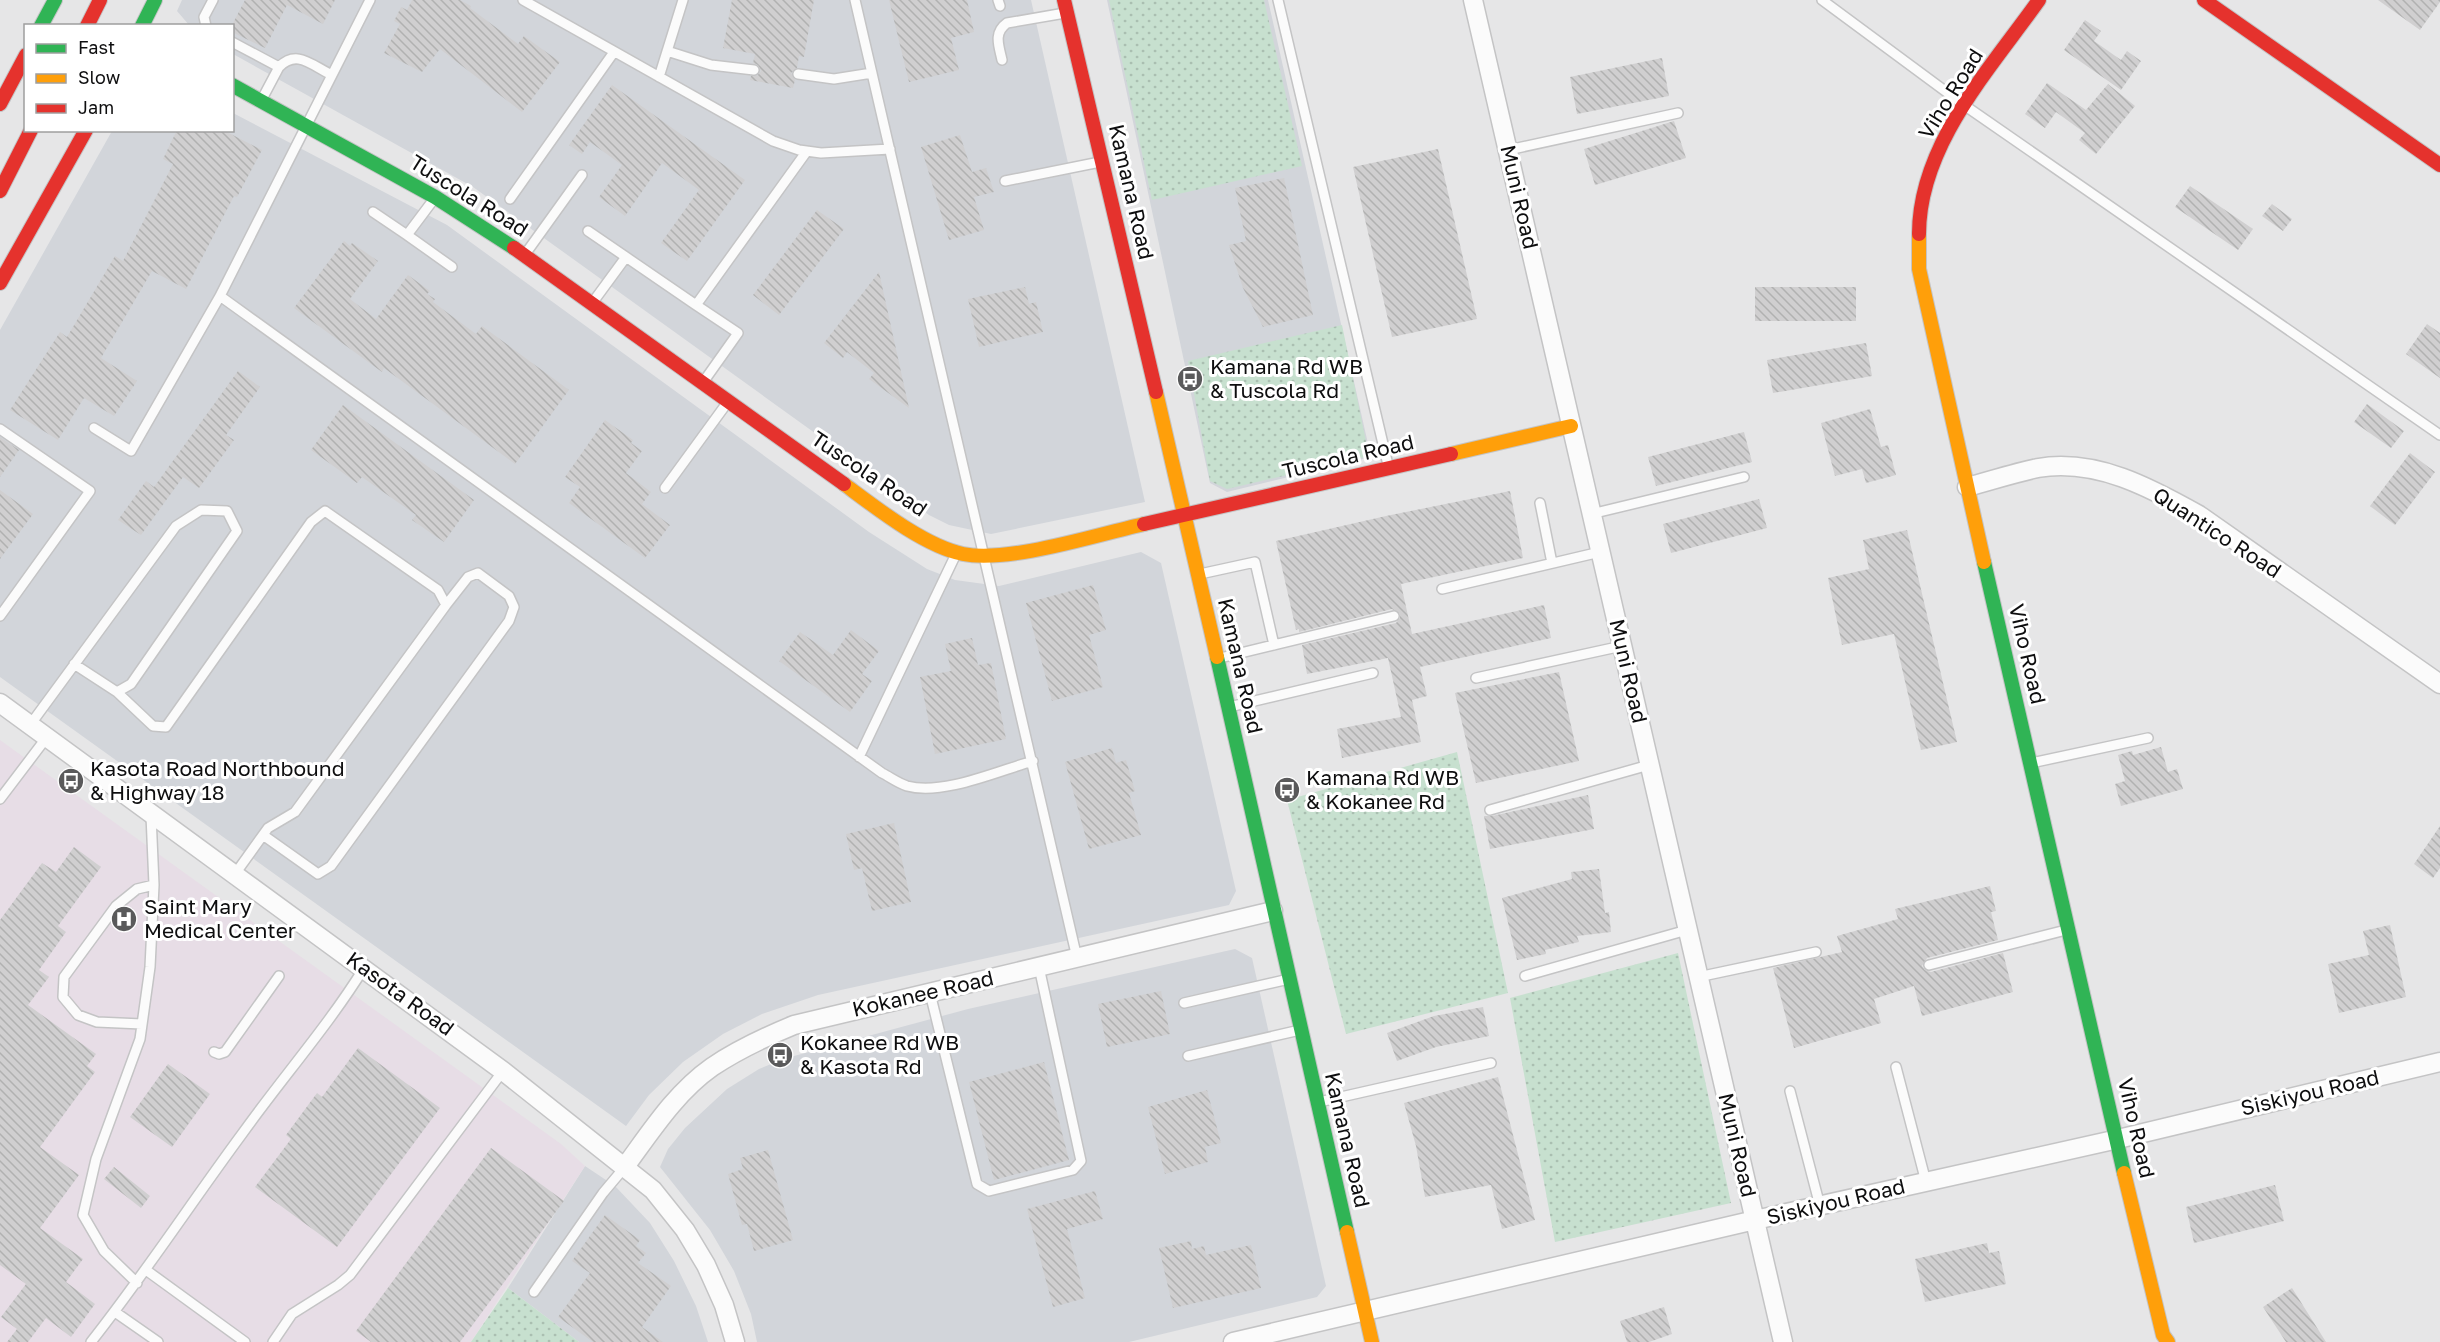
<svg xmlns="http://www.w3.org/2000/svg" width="2440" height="1342" viewBox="0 0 2440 1342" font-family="'Golos Text',sans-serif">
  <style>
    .built { fill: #d2d5da }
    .medical { fill: #e7dde6 }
    .grass { fill: url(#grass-dots) }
    .building { fill: url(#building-back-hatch) }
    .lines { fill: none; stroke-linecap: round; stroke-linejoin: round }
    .lane-casing { stroke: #c4c4c5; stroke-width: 12 }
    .street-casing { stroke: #c4c4c5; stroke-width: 21 }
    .fast-casing { stroke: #c4c4c5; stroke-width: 16 }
    .slow-casing { stroke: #c4c4c5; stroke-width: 16 }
    .jam-casing { stroke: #c4c4c5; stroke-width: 16 }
    .lane { stroke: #fbfbfb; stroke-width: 9 }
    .street { stroke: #fbfbfb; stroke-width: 18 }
    .fast { stroke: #30b455; stroke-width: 14 }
    .slow { stroke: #ff9f0a; stroke-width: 14 }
    .jam { stroke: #e5322d; stroke-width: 14 }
    .labels { text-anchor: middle; stroke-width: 6; stroke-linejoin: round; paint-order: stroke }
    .street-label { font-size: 21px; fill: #0e0e0f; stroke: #fff }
    .poi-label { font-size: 21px; fill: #0e0e0f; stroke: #fff; text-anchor: start }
  </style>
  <defs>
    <pattern id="grass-dots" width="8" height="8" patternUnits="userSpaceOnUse" patternTransform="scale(1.5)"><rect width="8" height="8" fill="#c7e0cf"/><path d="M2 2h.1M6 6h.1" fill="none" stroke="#aabfb1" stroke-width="1.8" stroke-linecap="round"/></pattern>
    <pattern id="building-back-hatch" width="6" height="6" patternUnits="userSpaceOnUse" patternTransform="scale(1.5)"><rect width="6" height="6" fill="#d0cfd0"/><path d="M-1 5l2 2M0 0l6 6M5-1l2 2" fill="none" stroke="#b1b1b1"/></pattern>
  </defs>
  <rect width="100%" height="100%" fill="#e6e6e7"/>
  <path class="built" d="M 182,0 L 1031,0 L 1145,502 L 991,534 L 949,525 L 929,515 L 473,187 L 233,54 L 232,26 L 189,25 L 177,11 Z
    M 1107,0 L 1268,0 L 1371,457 L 1227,492 L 1210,483 Z
    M 233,113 L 447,225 L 869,532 L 927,569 L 955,580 L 999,586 L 1141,552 L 1161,563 L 1236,891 L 1229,905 L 818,995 L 762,1014 L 723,1034 L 683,1062 L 649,1095 L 626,1126 L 0,677 L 0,330 L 112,131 L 232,130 Z
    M 1235,949 L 1252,958 L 1326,1286 L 1317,1297 L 1129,1342 L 757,1342 L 751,1314 L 734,1271 L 710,1230 L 660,1167 L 668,1149 L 685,1128 L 727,1089 L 759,1069 L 783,1059 L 968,1009 Z
    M 585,1166 L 615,1186 L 650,1223 L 674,1261 L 696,1306 L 708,1342 L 579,1342 L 508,1288 Z"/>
  <path class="medical" d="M 0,740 L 561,1144 L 585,1166 L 471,1342 L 0,1342 Z"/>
  <path class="grass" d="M 1109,0 L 1264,0 L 1302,166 L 1152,200 Z
    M 1342,325 L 1369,456 L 1227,489 L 1210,481 L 1188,361 Z
    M 1457,752 L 1508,993 L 1346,1034 L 1287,800 Z
    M 1678,953 L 1731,1203 L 1555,1242 L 1510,998 Z
    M 508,1288 L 579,1342 L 471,1342 Z"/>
  <path class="building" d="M 245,0 L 335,0 L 323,24 L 287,5 L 265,48 L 232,32 L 232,25 Z
    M 412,0 L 460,0 L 471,6 L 470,8 L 518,44 L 524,36 L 560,62 L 522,112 L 440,49 L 422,72 L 384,53 L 400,24 L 394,21 L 401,7 L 407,10 Z
    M 732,0 L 814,0 L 804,57 L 799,56 L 797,68 L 791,73 L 795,80 L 793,88 L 750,80 L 751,76 L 757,76 L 761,71 L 758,65 L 753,63 L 755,54 L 723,48 Z
    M 889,0 L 967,0 L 974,32 L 951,38 L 959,70 L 909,82 Z
    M 2378,0 L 2440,0 L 2440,2 L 2420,30 Z
    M 2085,20 L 2101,31 L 2094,41 L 2121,60 L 2127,51 L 2141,61 L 2121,90 L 2064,50 Z
    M 1662,58 L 1669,96 L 1577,114 L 1570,77 Z
    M 2047,83 L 2086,110 L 2108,84 L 2135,106 L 2096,154 L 2079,140 L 2085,133 L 2056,112 L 2045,128 L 2025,114 Z
    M 612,85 L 745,180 L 687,261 L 661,243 L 699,190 L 662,163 L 625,216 L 599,197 L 622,165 L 590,142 L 582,154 L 569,145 Z
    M 1674,121 L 1686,158 L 1595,185 L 1584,149 Z
    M 177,130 L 223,130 L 262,150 L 237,197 L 234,196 L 186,289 L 152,271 L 101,358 L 137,381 L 114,416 L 84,398 L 58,440 L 10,410 L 60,332 L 67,337 L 115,256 L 123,261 L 173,164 L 163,159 Z
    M 960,135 L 972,172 L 986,168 L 994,192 L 974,197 L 984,230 L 949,240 L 921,147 Z
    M 1438,149 L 1477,319 L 1392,337 L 1353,167 Z
    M 1284,178 L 1313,315 L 1263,327 L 1243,288 L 1229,245 L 1246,241 L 1235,188 Z
    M 2190,186 L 2253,229 L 2238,250 L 2175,207 Z
    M 2272,204 L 2292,219 L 2283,231 L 2262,216 Z
    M 817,210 L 844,229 L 779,315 L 753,295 Z
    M 344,241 L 350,246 L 352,243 L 378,261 L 350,299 L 376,319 L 408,275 L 430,291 L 427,294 L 435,299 L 433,302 L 476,334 L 482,326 L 569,390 L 515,464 L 384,368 L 382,372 L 294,308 Z
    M 879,272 L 909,408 L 869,379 L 874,373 L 847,352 L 843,358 L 824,343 Z
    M 1025,287 L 1029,304 L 1036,302 L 1043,332 L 979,347 L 968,299 Z
    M 1755,287 L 1856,287 L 1856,321 L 1755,321 Z
    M 2427,324 L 2440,333 L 2440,378 L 2406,354 Z
    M 1866,343 L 1872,376 L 1773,393 L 1767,360 Z
    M 238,371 L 260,387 L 226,435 L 234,440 L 199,488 L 183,477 L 141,535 L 118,520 L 146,481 L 154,487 Z
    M 2367,404 L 2404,431 L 2391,448 L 2354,422 Z
    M 343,405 L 474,500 L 444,542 L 412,520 L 416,515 L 362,477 L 357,483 L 311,450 Z
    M 1870,409 L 1881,447 L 1888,445 L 1896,475 L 1866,483 L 1862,469 L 1835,476 L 1821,423 Z
    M 605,420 L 633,440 L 631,443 L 642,451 L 626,473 L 651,492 L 642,504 L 670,525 L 645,558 L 569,503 L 580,487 L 565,477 Z
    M 1744,432 L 1752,462 L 1656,486 L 1648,457 Z
    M 0,437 L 19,450 L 0,477 Z
    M 2410,453 L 2435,472 L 2395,525 L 2370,506 Z
    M 0,490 L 33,514 L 0,559 Z
    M 1510,491 L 1523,558 L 1401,584 L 1412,634 L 1544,605 L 1551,638 L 1420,667 L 1427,696 L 1412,700 L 1421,742 L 1342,758 L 1337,729 L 1401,717 L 1388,658 L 1307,674 L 1302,645 L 1396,623 L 1400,618 L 1400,614 L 1392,609 L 1299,632 L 1299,629 L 1296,630 L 1276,541 L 1386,516 Z
    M 1759,499 L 1767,528 L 1671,553 L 1663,524 Z
    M 1907,530 L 1957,742 L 1921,750 L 1894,634 L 1842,645 L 1828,578 L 1869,569 L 1863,540 Z
    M 1093,585 L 1106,630 L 1089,635 L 1103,687 L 1052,701 L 1026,603 Z
    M 851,630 L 879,651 L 862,674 L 872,681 L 850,712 L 779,661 L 800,632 L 833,655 Z
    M 972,638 L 978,665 L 991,663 L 1006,739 L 935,754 L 920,677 L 951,671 L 945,644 Z
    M 1559,672 L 1579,761 L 1476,783 L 1455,693 Z
    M 2161,747 L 2168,772 L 2177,769 L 2183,789 L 2121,806 L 2115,784 L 2125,781 L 2118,755 L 2132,751 L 2133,755 Z
    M 1112,748 L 1116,763 L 1126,760 L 1135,791 L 1129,793 L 1141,835 L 1089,849 L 1065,762 Z
    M 1588,795 L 1594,829 L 1490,849 L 1484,816 L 1492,816 Z
    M 894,823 L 911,902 L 872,911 L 862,868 L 854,870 L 846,834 Z
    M 2440,826 L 2440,868 L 2433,878 L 2414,864 Z
    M 74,847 L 101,867 L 58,926 L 66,932 L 39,970 L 49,977 L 28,1005 L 96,1054 L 87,1066 L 95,1072 L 40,1147 L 79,1175 L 40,1228 L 83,1259 L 66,1282 L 95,1304 L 71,1337 L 46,1318 L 28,1342 L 7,1342 L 17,1329 L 1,1317 L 26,1284 L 0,1265 L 0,920 L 42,863 L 56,872 Z
    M 1599,869 L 1605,913 L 1609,912 L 1611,932 L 1577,936 L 1579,942 L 1545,950 L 1546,954 L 1517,960 L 1502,898 L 1572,879 L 1571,872 Z
    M 1990,886 L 1996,911 L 1991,912 L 1998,940 L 1927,958 L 1922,966 L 1925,970 L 1931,972 L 2003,953 L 2013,992 L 1922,1016 L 1914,986 L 1874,999 L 1881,1023 L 1794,1048 L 1773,968 L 1842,952 L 1837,936 L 1898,919 L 1895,909 Z
    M 2390,925 L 2406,997 L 2339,1013 L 2328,964 L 2369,955 L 2363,931 Z
    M 1161,991 L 1170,1034 L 1107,1047 L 1098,1004 Z
    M 1483,1007 L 1489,1036 L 1436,1047 L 1397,1061 L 1387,1033 L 1434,1016 Z
    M 358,1048 L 440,1108 L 337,1247 L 255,1187 L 291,1139 L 286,1135 L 317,1093 L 322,1097 Z
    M 1044,1062 L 1069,1160 L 994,1180 L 969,1082 Z
    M 168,1064 L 210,1094 L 172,1147 L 130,1117 Z
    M 1498,1077 L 1535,1220 L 1502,1229 L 1491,1185 L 1425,1197 L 1416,1146 L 1404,1103 Z
    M 1207,1090 L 1221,1143 L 1205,1147 L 1208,1162 L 1165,1174 L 1148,1107 Z
    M 491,1148 L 564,1201 L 460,1342 L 371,1342 L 356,1331 Z
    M 768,1150 L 793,1240 L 754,1251 L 747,1224 L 742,1225 L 728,1174 L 743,1169 L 740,1158 Z
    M 114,1167 L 150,1196 L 141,1208 L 104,1179 Z
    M 2275,1185 L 2284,1221 L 2194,1243 L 2186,1207 Z
    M 1095,1191 L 1103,1219 L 1067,1229 L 1085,1298 L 1053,1307 L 1027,1209 Z
    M 605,1215 L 640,1240 L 636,1246 L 646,1253 L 638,1263 L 671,1286 L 642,1327 L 663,1342 L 593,1342 L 558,1317 L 590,1273 L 572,1261 Z
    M 1191,1241 L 1192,1249 L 1204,1246 L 1206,1255 L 1251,1245 L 1261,1288 L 1173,1308 L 1159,1248 Z
    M 1987,1243 L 1989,1253 L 1999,1251 L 2006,1284 L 1925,1302 L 1915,1259 Z
    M 2292,1288 L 2326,1342 L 2286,1342 L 2263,1307 Z
    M 1664,1307 L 1672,1334 L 1649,1342 L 1627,1342 L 1620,1321 Z"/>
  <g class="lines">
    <g class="lane-casing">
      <path id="lane" d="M 370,0 L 220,296 L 882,773 C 890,777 898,783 907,786 C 942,796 998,771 1033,761
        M 523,0 L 773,141 L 799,150 L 821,153 L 890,149
        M 855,0 L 1077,958
        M 998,0 L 1000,6
        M 1278,0 L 1388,465
        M 1822,0 L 1964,105 L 2440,435
        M 206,26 L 204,17 L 213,0
        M 232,42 L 279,67 L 261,101
        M 667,51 L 711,65 L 754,70
        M 1002,60 C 999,46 993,33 1007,23 L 1065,13
        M 279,67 C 297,49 311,65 332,75
        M 798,74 L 834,79 L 872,73
        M 659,77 L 683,0
        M 1508,150 L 1678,113
        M 1005,181 L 1100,162
        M 434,199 L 407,235 L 452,267
        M 510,199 L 614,52
        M 373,212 L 407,235
        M 588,231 L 626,257
        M 526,253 L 582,175
        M 593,302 L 626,257 L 696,305 L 807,151
        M 696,305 L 738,333 L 704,381
        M 94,428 L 131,451 L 220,296
        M 0,429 L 90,491 L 0,616
        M 665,488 L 727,403
        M 1540,503 L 1552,563
        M 1591,514 L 1744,477
        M 1200,574 L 1255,562 L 1274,645
        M 1442,589 L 1600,552
        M 1220,658 L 1394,616
        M 1476,678 L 1622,646
        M 117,692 L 153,726 L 166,727 L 311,522 L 325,511 L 438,590 L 446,605 L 295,812 L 268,828 L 235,874
        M 1229,707 L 1373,673
        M 30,725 L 176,526 L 201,510 L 227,511 L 237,531 L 131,684 L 117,692 L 74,664
        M 859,757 L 956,554
        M 2031,763 L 2148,738
        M 0,799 L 47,737
        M 1490,810 L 1649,765
        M 263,835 L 318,874 L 331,866 L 509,621 L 514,607 L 509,596 L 478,573 L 468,577 L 446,605
        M 1929,965 L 2066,930
        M 1525,976 L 1687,930
        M 1698,977 L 1816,952
        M 930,993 L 977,1184 L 989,1191 L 1073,1170 L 1081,1161 L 1039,967
        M 1184,1003 L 1289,979
        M 142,1024 L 97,1022 L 78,1015 L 63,997 L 64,977 L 116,906 L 137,889 L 154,885
        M 214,1052 L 219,1054 L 225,1052 L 279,976
        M 1188,1056 L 1300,1030
        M 1896,1067 L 1926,1182
        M 1790,1091 L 1820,1206
        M 1319,1102 L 1491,1063
        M 146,1270 L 245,1342
        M 137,1283 L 104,1251 L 83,1215 L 96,1159 L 140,1039 L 150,967 L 154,885 L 151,815
        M 534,1292 L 603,1193 L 624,1168
        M 115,1312 L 158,1342
        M 91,1342 C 144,1275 191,1203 242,1134 C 282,1078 328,1026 364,968
        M 273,1342 L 292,1314 L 338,1285 L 350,1275 L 503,1071"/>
    </g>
    <g class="street-casing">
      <path id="street" d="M 1473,0 L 1783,1342
        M 1967,487 C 1990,481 2014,473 2038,468 C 2096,458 2151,488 2199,515 L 2440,684
        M 0,703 L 503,1071 L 653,1190 L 685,1230 L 706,1265 L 724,1305 L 735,1342
        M 624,1168 C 650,1133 675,1093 712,1067 C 737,1050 765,1037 794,1025 L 1273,911
        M 1233,1342 L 1755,1220 L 2118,1139 L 2440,1062"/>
    </g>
    <g class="fast-casing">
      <path id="fast" d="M 41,26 L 55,0
        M 142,26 L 155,0
        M 232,85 L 435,197 L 514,248
        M 1984,562 L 2124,1173
        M 1217,657 L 1347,1232"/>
    </g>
    <g class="slow-casing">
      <path id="slow" d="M 1919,234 L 1919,269 L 1984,562
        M 1156,392 L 1217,657
        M 1451,454 L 1571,426
        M 844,484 C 875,507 924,546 963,554 C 1009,563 1096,535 1144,524
        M 2124,1173 L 2163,1335 L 2168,1342
        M 1347,1232 L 1372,1342"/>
    </g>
    <g class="jam-casing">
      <path id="jam" d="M 1064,0 L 1156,392
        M 2204,0 L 2440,165
        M 87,26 L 100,0
        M 0,104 L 26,55
        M 0,191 L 31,130
        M 1919,234 C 1919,145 1990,69 2039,0
        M 514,248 L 844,484
        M 0,283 L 86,130
        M 1144,524 L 1451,454"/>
    </g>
    <use href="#lane" class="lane"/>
    <use href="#street" class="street"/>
    <use href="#fast" class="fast"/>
    <use href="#slow" class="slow"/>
    <use href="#jam" class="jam"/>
  </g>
  <defs>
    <g id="bus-disc" transform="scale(1.35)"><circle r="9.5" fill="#5a5a5b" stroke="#fff"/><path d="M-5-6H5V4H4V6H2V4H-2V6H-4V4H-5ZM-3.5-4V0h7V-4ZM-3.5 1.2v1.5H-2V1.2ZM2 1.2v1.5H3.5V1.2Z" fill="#fff"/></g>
    <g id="hospital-disc" transform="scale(1.35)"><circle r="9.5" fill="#5a5a5b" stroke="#fff"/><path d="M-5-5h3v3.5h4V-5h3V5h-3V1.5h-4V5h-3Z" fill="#fff"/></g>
  </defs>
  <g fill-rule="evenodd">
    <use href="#bus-disc" x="1190" y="379"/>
    <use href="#bus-disc" x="71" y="781"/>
    <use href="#bus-disc" x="1287" y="790"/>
    <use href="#hospital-disc" x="124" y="919"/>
    <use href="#bus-disc" x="780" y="1055"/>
  </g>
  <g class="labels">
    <g class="street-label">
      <text transform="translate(1951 94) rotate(-58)" y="7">Viho Road</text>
      <text transform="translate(1131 192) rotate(77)" y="7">Kamana Road</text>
      <text transform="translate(469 196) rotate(32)" y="7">Tuscola Road</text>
      <text transform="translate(1519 197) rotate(77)" y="7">Muni Road</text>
      <text transform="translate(1348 457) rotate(-13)" y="7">Tuscola Road</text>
      <text transform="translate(869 474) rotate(34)" y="7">Tuscola Road</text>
      <text transform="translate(2217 533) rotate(33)" y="7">Quantico Road</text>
      <text transform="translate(2027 654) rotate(77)" y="7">Viho Road</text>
      <text transform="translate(1240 666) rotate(77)" y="7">Kamana Road</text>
      <text transform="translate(1628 671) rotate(77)" y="7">Muni Road</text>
      <text transform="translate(400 994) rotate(36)" y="7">Kasota Road</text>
      <text transform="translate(923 994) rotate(-13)" y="7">Kokanee Road</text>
      <text transform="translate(2310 1093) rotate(-13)" y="7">Siskiyou Road</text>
      <text transform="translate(2136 1128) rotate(77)" y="7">Viho Road</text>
      <text transform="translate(1347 1140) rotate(77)" y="7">Kamana Road</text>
      <text transform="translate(1737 1145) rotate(77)" y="7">Muni Road</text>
      <text transform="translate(1836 1202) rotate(-13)" y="7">Siskiyou Road</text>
    </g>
    <g class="poi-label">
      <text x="1210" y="374">Kamana Rd WB<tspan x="1210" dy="24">&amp; Tuscola Rd</tspan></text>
      <text x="90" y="776">Kasota Road Northbound<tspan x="90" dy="24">&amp; Highway 18</tspan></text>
      <text x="1306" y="785">Kamana Rd WB<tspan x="1306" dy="24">&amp; Kokanee Rd</tspan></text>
      <text x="144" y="914">Saint Mary<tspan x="144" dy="24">Medical Center</tspan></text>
      <text x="800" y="1050">Kokanee Rd WB<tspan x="800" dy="24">&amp; Kasota Rd</tspan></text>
    </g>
  </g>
  <rect x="24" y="24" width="210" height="108" fill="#ffffff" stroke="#9f9f9f" stroke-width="1.5"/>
  <rect x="36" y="44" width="30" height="9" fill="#30b455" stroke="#9f9f9f" stroke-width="1.5"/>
  <text x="78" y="54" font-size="18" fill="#0e0e0f">Fast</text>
  <rect x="36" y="74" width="30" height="9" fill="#ff9f0a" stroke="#9f9f9f" stroke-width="1.5"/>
  <text x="78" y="84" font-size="18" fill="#0e0e0f">Slow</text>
  <rect x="36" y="104" width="30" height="9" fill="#e5322d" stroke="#9f9f9f" stroke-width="1.5"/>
  <text x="78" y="114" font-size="18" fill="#0e0e0f">Jam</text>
</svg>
